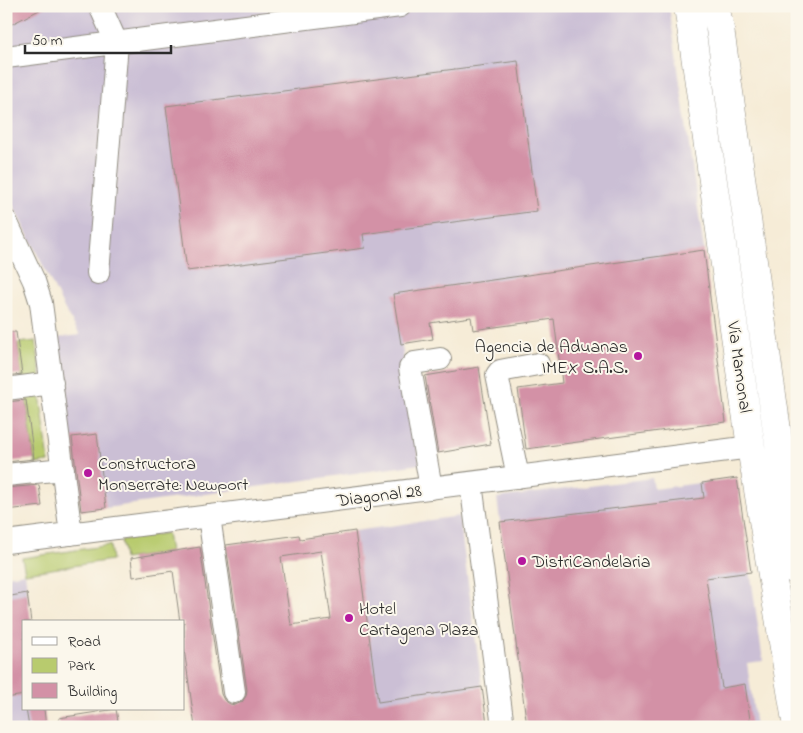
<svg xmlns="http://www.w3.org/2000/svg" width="803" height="733" viewBox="0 0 803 733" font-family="'Indie Flower',sans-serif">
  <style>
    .industrial { fill: #cbbfd5 }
    .green { fill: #b8cb6e; stroke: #727b4c }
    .building { fill: #d391a6; fill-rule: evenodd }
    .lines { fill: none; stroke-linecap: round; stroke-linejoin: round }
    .minor-casing { stroke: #908c81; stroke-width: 24 }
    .major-casing { stroke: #908c81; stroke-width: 29 }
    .minor { stroke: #fff; stroke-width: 22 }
    .major { stroke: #fff; stroke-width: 28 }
    .poi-dot { fill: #b5179e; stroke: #fbf7ec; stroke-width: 2 }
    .labels { text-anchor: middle; stroke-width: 4; stroke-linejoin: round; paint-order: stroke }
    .poi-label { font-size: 18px; fill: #2b2b2b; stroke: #fbf7ec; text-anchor: start }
    .street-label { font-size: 18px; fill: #2b2b2b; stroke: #fbf7ec }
  </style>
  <rect width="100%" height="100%" fill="#fbf7ec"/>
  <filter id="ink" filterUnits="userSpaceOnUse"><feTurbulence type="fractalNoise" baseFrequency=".02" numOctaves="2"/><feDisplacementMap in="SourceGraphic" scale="10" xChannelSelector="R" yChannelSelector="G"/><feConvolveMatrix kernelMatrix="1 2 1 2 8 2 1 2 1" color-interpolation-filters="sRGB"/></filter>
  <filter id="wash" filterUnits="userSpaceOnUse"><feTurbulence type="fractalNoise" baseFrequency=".0096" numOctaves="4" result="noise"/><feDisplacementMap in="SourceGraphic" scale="20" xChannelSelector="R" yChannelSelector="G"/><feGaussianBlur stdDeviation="1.12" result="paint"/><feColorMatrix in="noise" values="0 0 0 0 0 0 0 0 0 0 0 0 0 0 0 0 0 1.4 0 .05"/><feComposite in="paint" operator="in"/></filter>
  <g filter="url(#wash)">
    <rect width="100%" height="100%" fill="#f6ecd7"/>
    <path class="industrial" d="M 6,6 L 669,6 L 704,250 L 394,294 L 420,464 L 106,508 L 97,434 L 70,438 L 57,338 L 80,335 L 64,308 L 6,191 Z
      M 652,478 L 654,489 L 737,478 L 763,661 L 747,663 L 756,727 L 527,727 L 497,498 Z
      M 459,516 L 482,687 L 378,702 L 355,531 Z
      M 25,573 L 31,622 L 24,622 L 24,709 L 44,709 L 46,727 L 6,727 L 6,576 Z"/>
    <path class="green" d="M 36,341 L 41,377 L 22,380 L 18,343 Z
      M 40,394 L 49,462 L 35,464 L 26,396 Z
      M 167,533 L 170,552 L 124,559 L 121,540 Z
      M 110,545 L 112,560 L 25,573 L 22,558 Z"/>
    <g id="blocks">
      <path class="building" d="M 6,6 L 47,6 L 6,27 Z
        M 518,61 L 537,211 L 363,234 L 365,248 L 187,271 L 166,106 Z
        M 704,250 L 726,422 L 526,449 L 518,389 L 562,383 L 554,319 L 473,330 L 471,317 L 430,323 L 433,339 L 401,344 L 393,294 Z
        M 6,332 L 16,332 L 22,374 L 6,376 Z
        M 479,367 L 491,444 L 438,453 L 425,376 Z
        M 26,400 L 34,459 L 6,462 L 6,402 Z
        M 97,434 L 106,508 L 81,511 L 72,437 Z
        M 737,478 L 751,572 L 706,578 L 722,688 L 745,684 L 751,727 L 527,727 L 500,522 L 704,498 L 702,483 Z
        M 39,485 L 42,506 L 6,510 L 6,488 Z
        M 355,531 L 378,702 L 482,687 L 487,724 L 466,727 L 195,727 L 184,649 L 184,622 L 180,622 L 173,571 L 133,577 L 131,558 L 200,547 L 221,694 L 224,700 L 230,704 L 235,705 L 242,702 L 246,696 L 247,690 L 226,545 L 299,535 L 300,539 ZM 321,551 L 331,619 L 291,625 L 281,557 Z
        M 27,593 L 31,622 L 24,622 L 24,695 L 6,698 L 6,597 Z
        M 26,709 L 44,709 L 46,727 L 29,727 Z
        M 116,709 L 119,727 L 59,727 L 59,718 Z"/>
    </g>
  </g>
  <g filter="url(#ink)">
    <use href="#blocks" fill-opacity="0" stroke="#908c81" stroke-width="1"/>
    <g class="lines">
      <g class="minor-casing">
        <path id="minor" d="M 6,57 L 400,6
          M 6,221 L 34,281 L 41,303 L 71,534
          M 98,273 L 117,44 L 100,6
          M 6,389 L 52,383
          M 6,475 L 63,469
          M 518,477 L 497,375 L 500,371 L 538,364
          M 471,483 L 503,727
          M 431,488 L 410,368 L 414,363 L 440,359
          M 209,516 L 234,692
          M 6,542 L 751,447"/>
      </g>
      <g class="major-casing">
        <path id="major" d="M 688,6 L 751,447 L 797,727
          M 715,6 L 720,29 L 797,571"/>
      </g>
      <use href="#minor" class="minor"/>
      <use href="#major" class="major"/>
    </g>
  </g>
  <g class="poi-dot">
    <circle cx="638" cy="356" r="5"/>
    <circle cx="88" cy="473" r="5"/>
    <circle cx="522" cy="561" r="5"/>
    <circle cx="349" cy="618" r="5"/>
  </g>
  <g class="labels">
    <g class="poi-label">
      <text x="628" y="352" text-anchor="end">Agencia de Aduanas<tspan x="628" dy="21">IMEX S.A.S.</tspan></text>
      <text x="98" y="469">Constructora<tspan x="98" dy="21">Monserrate: Newport</tspan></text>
      <text x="532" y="567">DistriCandelaria</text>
      <text x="359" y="614">Hotel<tspan x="359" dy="21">Cartagena Plaza</tspan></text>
    </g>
    <g class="street-label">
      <text transform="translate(740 367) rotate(82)" y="6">Vía Mamonal</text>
      <text transform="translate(379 495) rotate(-7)" y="6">Diagonal 28</text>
    </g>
  </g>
  <rect width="803" height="733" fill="none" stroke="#fbf7ec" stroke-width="25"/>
  <rect x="22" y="620" width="162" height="90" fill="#fbf7ec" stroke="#a8a59f"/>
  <rect x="32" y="637" width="25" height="8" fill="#ffffff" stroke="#a8a59f"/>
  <text x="68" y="646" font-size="15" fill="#2b2b2b">Road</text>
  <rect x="32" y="658" width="25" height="15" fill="#b8cb6e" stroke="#a8a59f"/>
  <text x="68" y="670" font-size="15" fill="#2b2b2b">Park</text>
  <rect x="32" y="683" width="25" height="15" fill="#d391a6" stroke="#a8a59f"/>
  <text x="68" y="696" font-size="15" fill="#2b2b2b">Building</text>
  <path d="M25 45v8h146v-8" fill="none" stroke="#2b2b2b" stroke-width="2.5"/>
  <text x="32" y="45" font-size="15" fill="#2b2b2b" stroke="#fbf7ec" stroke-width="4" paint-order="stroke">50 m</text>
</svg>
